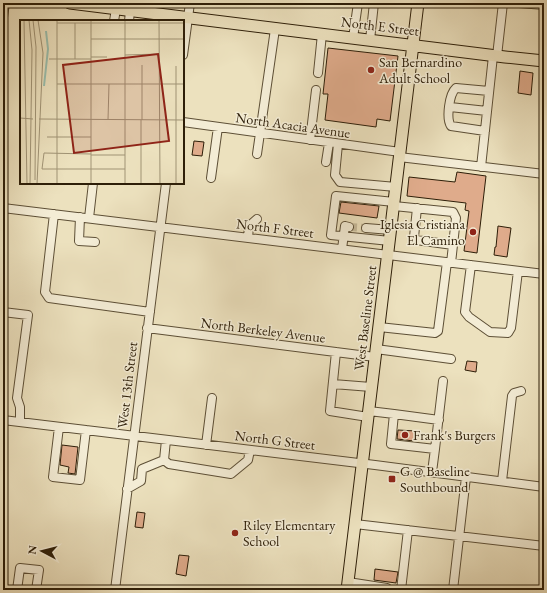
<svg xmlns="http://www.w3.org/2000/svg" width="547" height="593" viewBox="0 0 547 593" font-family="'EB Garamond',serif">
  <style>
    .building { fill: #dfab8b; stroke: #2d1e08 }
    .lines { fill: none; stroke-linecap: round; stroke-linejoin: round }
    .minor-tunnel { stroke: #c6ba9a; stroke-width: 8; stroke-dasharray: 8 4; stroke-linecap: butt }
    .minor-casing { stroke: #5d4f36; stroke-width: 10 }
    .major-casing { stroke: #2d1e08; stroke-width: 13 }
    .minor { stroke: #f3ecd5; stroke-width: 8 }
    .major { stroke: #ece1be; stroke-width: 11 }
    .poi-dot { fill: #8f2418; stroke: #f3ecd5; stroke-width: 1.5 }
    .labels { text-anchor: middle; stroke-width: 3; stroke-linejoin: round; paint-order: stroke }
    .street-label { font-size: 14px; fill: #2d1e08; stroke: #f3ecd5 }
    .poi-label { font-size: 14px; fill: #2d1e08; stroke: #f3ecd5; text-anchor: start }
    .inset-river { fill: none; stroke: #99bead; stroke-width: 2 }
    .inset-road { fill: none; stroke: #a09375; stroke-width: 1 }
    .view { fill: #8f2418; fill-opacity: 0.15; stroke: #8f2418; stroke-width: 2 }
    .inset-edge { fill: none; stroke: #2d1e08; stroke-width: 2 }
  </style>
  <rect width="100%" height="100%" fill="#ece1be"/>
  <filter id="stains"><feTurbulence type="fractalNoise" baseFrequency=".005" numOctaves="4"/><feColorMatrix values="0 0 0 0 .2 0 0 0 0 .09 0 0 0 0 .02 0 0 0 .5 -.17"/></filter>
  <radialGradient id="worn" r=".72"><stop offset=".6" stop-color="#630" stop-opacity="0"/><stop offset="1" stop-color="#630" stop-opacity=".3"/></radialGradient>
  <path class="building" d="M 328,48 L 398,56 L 390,121 L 377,119 L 376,127 L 325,120 L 328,94 L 323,94 Z
    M 520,71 L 533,73 L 531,95 L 518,93 Z
    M 194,141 L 204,142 L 202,156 L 192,155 Z
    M 457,172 L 486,176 L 477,253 L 464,251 L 469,211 L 465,210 L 466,203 L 407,196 L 409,177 L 455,182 Z
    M 341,202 L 379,206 L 377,218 L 339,213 Z
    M 498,226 L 511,228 L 507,257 L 494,255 L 495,247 L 496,247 Z
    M 467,361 L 477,362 L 476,372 L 465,370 Z
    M 398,430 L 416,431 L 414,441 L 397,439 Z
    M 62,445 L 78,447 L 75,474 L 68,473 L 69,467 L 60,465 Z
    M 137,512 L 145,513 L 143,528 L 135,527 Z
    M 179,555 L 189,556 L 186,576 L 176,574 Z
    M 375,569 L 398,572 L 396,583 L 374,580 Z"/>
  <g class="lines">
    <path class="minor-tunnel" d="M 349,227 L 366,228"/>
    <g class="minor-casing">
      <path id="minor" d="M 472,3 L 475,3
        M 519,3 L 544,5
        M 138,11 L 139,3
        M 3,17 L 5,3
        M 114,21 L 116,9
        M 129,21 L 130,11
        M 353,38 L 358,3
        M 370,40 L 374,3
        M 183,55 L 190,3
        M 497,56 L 503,3
        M 318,73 L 322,34
        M 450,107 L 487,111
        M 183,122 L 400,152
        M 485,131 L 451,126 C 446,119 449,94 456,88 L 489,91
        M 310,140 L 316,90
        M 338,144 L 335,175 L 340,182 L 396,187
        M 257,154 L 275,29
        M 399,157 L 544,174
        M 326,162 L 329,143
        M 481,167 L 493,56
        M 211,178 L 218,127
        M 394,206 L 453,212 L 456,218 L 451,263
        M 3,208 L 544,274
        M 417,208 L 414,237 L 416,240 L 453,245
        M 54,214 L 45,292 L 49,298 L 150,312
        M 80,217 L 79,241 L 95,242
        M 89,218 L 93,183
        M 366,228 L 391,230
        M 248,238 L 249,226 L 257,219
        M 390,241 L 331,235 L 336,196 L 394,202
        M 342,249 L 345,226 L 349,227
        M 471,265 L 465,312 L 469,317 L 490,332 L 508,333 L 511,328 L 518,271
        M 3,312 L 28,315 L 17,398 L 20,407 L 20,422
        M 379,327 L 435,333 L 438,331 L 447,262
        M 147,328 L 375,357
        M 376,349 L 451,359
        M 336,352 L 330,411 L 368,417
        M 333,384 L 371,387
        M 369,411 L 394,414 L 391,444 L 435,449 L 432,472
        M 394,414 L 439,420
        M 3,420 L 375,465 L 544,487
        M 59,427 L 53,477 L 80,480 L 86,430
        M 166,440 L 164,460 L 169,464 L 231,474 L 248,460 L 250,450
        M 206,445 L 212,398
        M 435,449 L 443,381
        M 502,481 L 512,396 L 514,393 L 521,391
        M 127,489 L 141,481 L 142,469 L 164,460
        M 355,524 L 544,546
        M 348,582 L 387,588
        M 17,590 L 20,568 L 39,570 L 36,590
        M 115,590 L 166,183
        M 401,590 L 408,530
        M 453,590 L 466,477"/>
    </g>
    <g class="major-casing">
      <path id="major" d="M 70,3 L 505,57 L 544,61
        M 347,590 L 418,3"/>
    </g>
    <use href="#minor" class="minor"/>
    <use href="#major" class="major"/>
  </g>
  <g class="poi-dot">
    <circle cx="371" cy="70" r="4"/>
    <circle cx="473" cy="232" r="4"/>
    <circle cx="405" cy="435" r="4"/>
    <rect x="388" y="475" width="8" height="8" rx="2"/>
    <circle cx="235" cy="533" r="4"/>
  </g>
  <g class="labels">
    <g class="street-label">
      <text transform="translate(380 26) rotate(7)" y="5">North E Street</text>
      <text transform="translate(293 125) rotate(8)" y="5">North Acacia Avenue</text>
      <text transform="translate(275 228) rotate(7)" y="5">North F Street</text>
      <text transform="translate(365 318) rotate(-83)" y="5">West Baseline Street</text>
      <text transform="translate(263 330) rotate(7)" y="5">North Berkeley Avenue</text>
      <text transform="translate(127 385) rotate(-83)" y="5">West 13th Street</text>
      <text transform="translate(275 440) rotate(7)" y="5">North G Street</text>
    </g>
    <g class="poi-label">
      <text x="379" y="67">San Bernardino<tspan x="379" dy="16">Adult School</tspan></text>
      <text x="465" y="229" text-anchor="end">Iglesia Cristiana<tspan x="465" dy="16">El Camino</tspan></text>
      <text x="413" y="440">Frank's Burgers</text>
      <text x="400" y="476">G @ Baseline<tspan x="400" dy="16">Southbound</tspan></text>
      <text x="243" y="530">Riley Elementary<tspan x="243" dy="16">School</tspan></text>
    </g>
  </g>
  <g transform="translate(20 20)">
    <rect width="164" height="164" fill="#ece1be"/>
    <path class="inset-river" d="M 24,66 L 28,29 L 26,11"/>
    <path class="inset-road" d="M 4,0 L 7,164M 9,0 L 12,30 L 10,164M 13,0 L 16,27 L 15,160M 37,0 L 37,164M 139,0 L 140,164M 37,3 L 164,3M 55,3 L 55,39M 71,19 L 164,19M 105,35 L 139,34M 71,37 L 87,37M 29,39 L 71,39M 156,46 L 156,164M 37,64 L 164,64M 0,98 L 13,99M 19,99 L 164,100M 88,100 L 89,64M 121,100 L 121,164M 122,100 L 122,45M 27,117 L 71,117M 71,134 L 24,133 L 22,149 L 105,149M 71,135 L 105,135M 17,164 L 23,33 L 18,0M 71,164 L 71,0M 105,164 L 105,0"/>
    <path class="view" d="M 138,34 L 149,121 L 54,133 L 43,45 Z"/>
    <rect width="164" height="164" class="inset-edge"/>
  </g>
  <rect width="547" height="593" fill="none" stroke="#ece1be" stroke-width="16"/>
  <rect x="4" y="4" width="539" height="585" fill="none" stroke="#2d1e08" stroke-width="2"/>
  <rect x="8" y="8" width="531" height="577" fill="none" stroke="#2d1e08"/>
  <g transform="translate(42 551) rotate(277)" stroke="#f3ecd5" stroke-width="3" paint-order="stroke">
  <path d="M0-3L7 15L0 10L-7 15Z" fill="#2d1e08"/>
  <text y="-6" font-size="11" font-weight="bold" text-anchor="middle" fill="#2d1e08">N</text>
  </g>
  <rect width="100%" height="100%" filter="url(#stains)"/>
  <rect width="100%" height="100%" fill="url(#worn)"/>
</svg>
